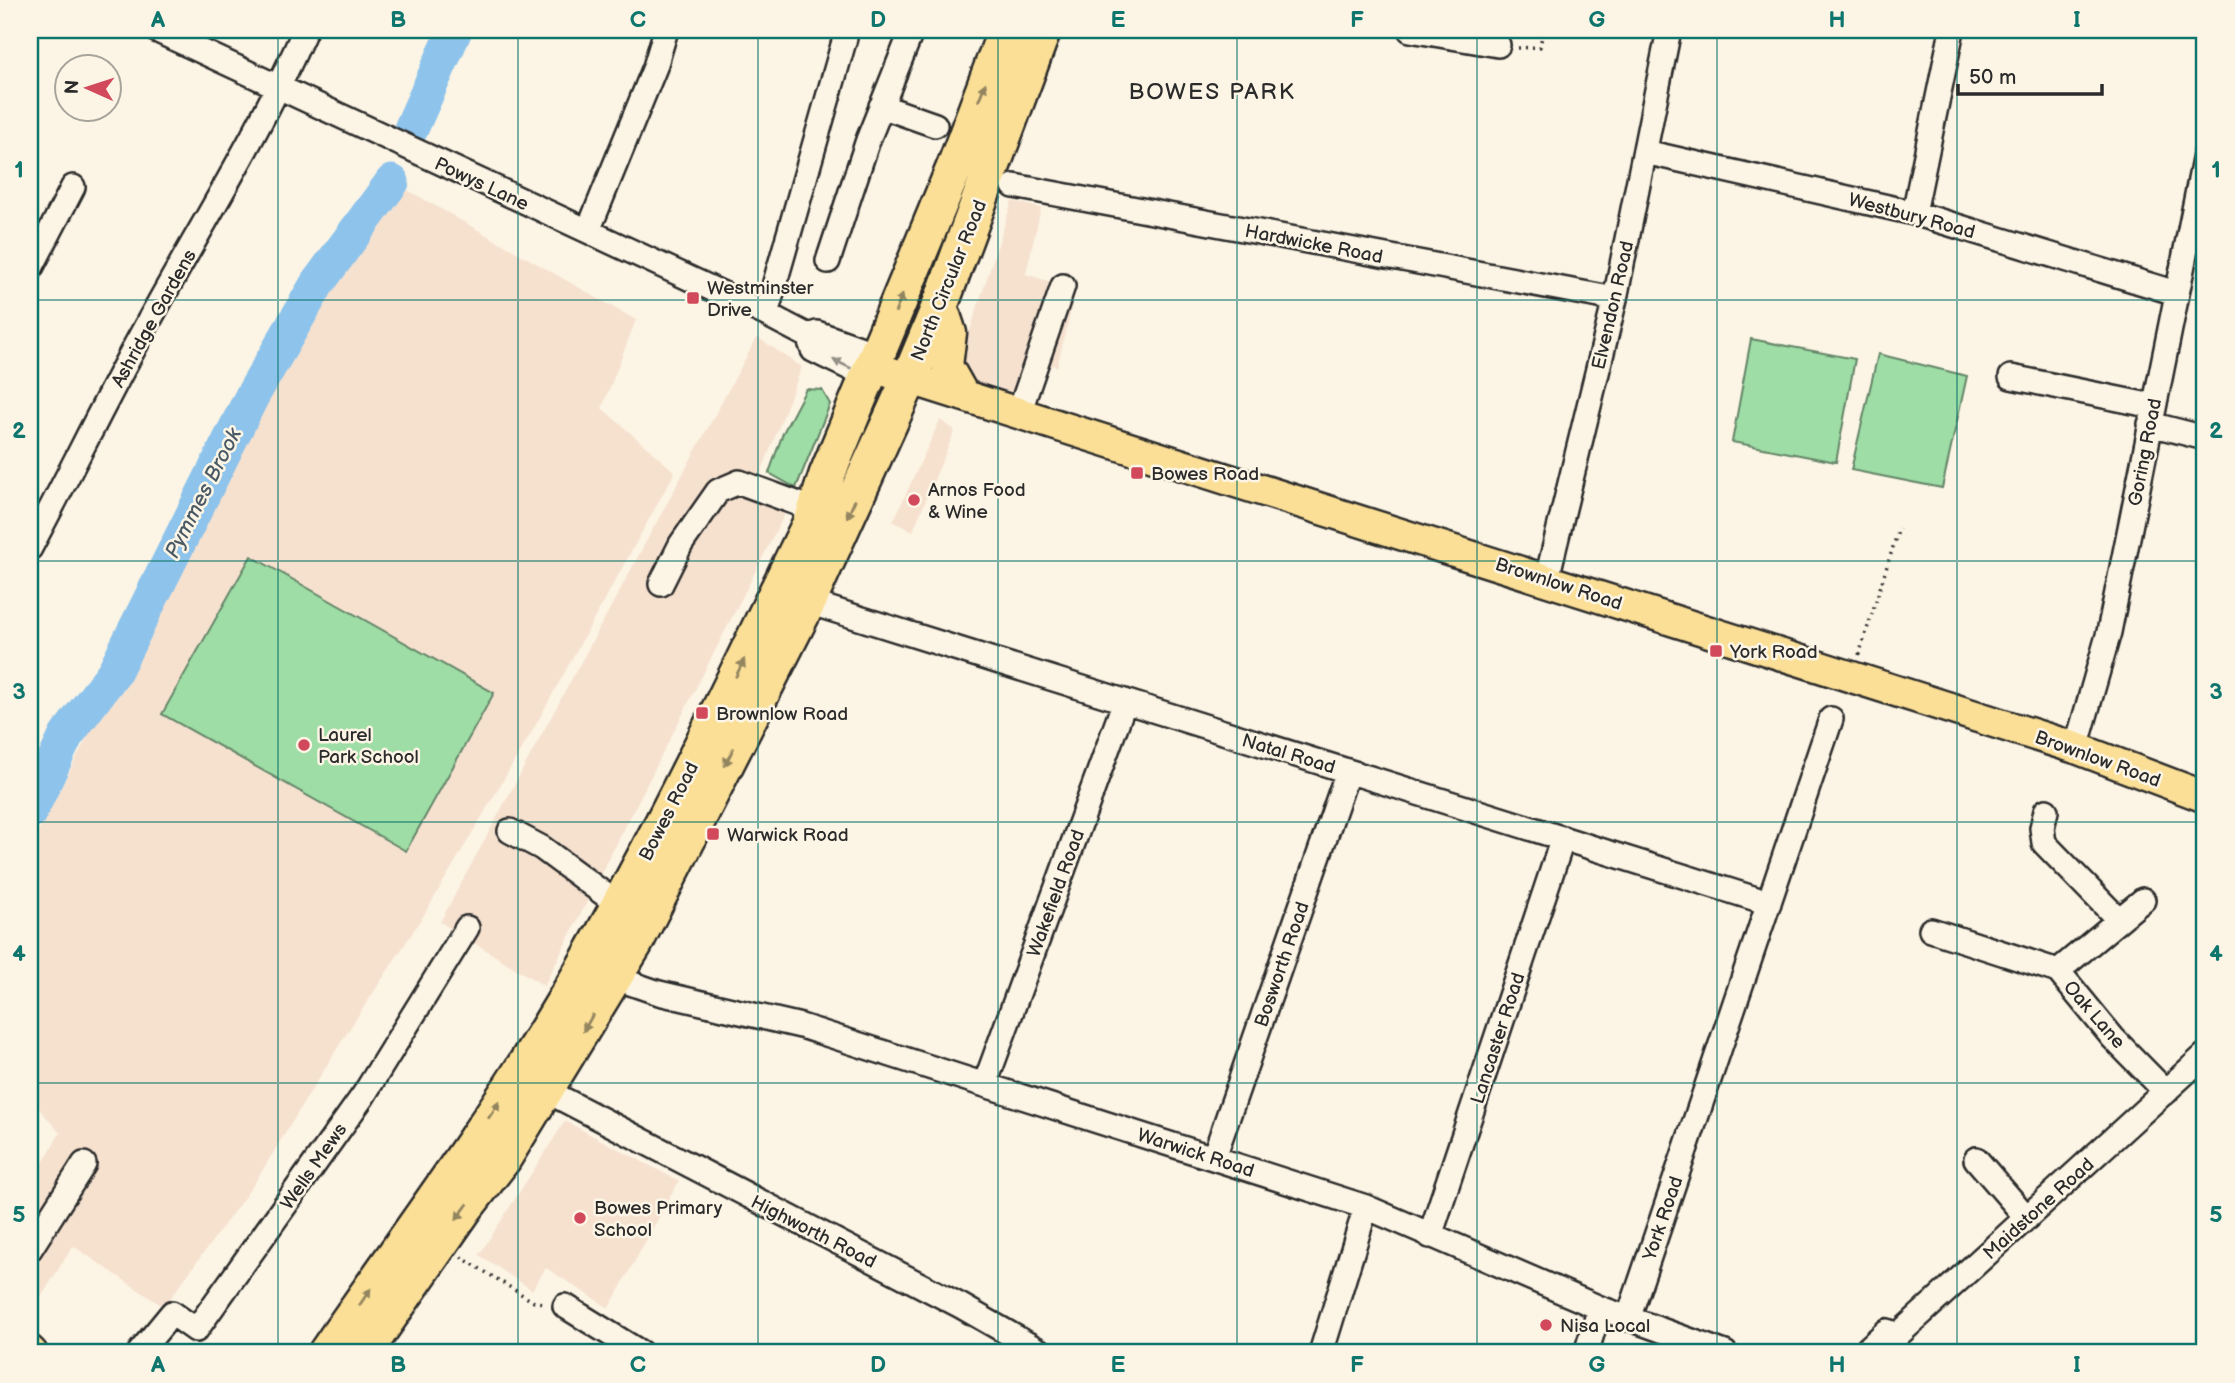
<svg xmlns="http://www.w3.org/2000/svg" width="2235" height="1383" viewBox="0 0 2235 1383" font-family="'Balsamiq Sans',sans-serif">
  <style>
    .built { fill: #f6e1cf }
    .grass { fill: #9edda5; stroke: #648468; stroke-width: 2 }
    .lines { fill: none; stroke-linecap: round; stroke-linejoin: round }
    .river { stroke: #8ec3eb; stroke-width: 35 }
    .minor-casing { stroke: #2b2b2b; stroke-width: 28 }
    .major-casing { stroke: #2b2b2b; stroke-width: 35 }
    .highway-casing { stroke: #2b2b2b; stroke-width: 40 }
    .path { stroke: #2b2b2b; stroke-width: 3.5; stroke-dasharray: 2 5; stroke-linecap: butt }
    .minor { stroke: #fcf5e5; stroke-width: 23 }
    .major { stroke: #fbdf96; stroke-width: 30 }
    .highway { stroke: #fbdf96; stroke-width: 35 }
    .oneway { fill: #938560 }
    .oneway2 { fill: #949088 }
    .grid { fill: none; stroke: #0f766e; stroke-width: 2; stroke-opacity: 0.55 }
    .poi-dot { fill: #d1495b; stroke: #fcf5e5; stroke-width: 2.5 }
    .labels { text-anchor: middle; stroke-width: 5; stroke-linejoin: round; paint-order: stroke }
    .street-label { font-size: 19px; fill: #2b2b2b; stroke: #fcf5e5 }
    .poi-label { font-size: 19px; fill: #2b2b2b; stroke: #fcf5e5; text-anchor: start }
    .water-label { font-size: 21px; font-style: italic; fill: #495965; stroke: #fcf5e5 }
    .quarter-label { font-size: 23px; letter-spacing: 2px; fill: #2b2b2b; stroke: #fcf5e5 }
    .neatline { fill: none; stroke: #0f766e; stroke-width: 2.5 }
    .grid-label { font-size: 23px; text-anchor: middle; font-weight: bold; fill: #0f766e }
  </style>
  <rect width="100%" height="100%" fill="#fcf5e5"/>
  <filter id="ink" filterUnits="userSpaceOnUse"><feTurbulence type="fractalNoise" baseFrequency=".0143" numOctaves="2"/><feDisplacementMap in="SourceGraphic" scale="14" xChannelSelector="R" yChannelSelector="G"/><feConvolveMatrix kernelMatrix="1 2 1 2 8 2 1 2 1" color-interpolation-filters="sRGB"/></filter>
  <g filter="url(#ink)">
    <path class="built" d="M 404,188 L 636,320 L 602,408 L 675,472 L 534,728 L 424,915 L 343,1039 L 254,1184 L 164,1307 L 73,1246 L 30,1315 L 30,1185 L 60,1133 L 30,1098 L 30,847 L 217,487 L 326,295 Z
      M 1012,201 L 1041,208 L 1026,274 L 1076,290 L 1057,367 L 1033,358 L 1019,394 L 955,376 Z
      M 757,337 L 802,367 L 760,476 L 794,496 L 544,986 L 440,922 Z
      M 940,420 L 955,430 L 913,531 L 893,522 Z
      M 565,1121 L 679,1181 L 609,1308 L 546,1268 L 532,1290 L 479,1255 Z"/>
    <path class="grass" d="M 1751,339 L 1855,359 L 1836,462 L 1732,442 Z
      M 1878,354 L 1967,376 L 1942,488 L 1851,470 Z
      M 806,389 L 822,390 L 830,404 L 796,488 L 769,473 L 783,433 Z
      M 251,556 L 494,693 L 406,851 L 162,714 Z"/>
    <g class="lines">
      <path class="river" d="M 411,129 L 455,30
        M 30,812 L 66,736 L 114,672 L 252,396 L 317,284 L 392,182"/>
      <g class="minor-casing">
        <path id="minor" d="M 156,30 L 766,314 L 808,336 L 813,350 L 825,356 L 856,371 L 873,367 L 865,350 L 817,333 L 808,336
          M 1410,30 L 1498,45
          M 881,106 L 935,125
          M 1645,152 L 1914,213 L 2176,293
          M 1014,186 L 1615,299
          M 1914,213 L 1952,30
          M 588,231 L 655,67 L 666,30
          M 828,261 L 868,140 L 912,30
          M 30,270 L 73,187
          M 766,314 L 845,38
          M 2011,377 L 2153,406
          M 1019,413 L 1063,286
          M 2150,424 L 2205,438
          M 30,548 C 65,483 98,415 133,350 C 191,242 256,141 305,30
          M 1547,578 L 1615,299 L 1669,30
          M 661,584 L 681,544 L 718,491 L 739,482 L 799,504 L 813,518
          M 808,602 L 1769,903
          M 2076,748 L 2109,632 L 2205,155
          M 2046,811 L 2042,828 L 2044,843 L 2119,920
          M 510,831 L 542,848 L 619,905
          M 1931,930 L 2058,971 L 2113,1038 L 2166,1092
          M 2058,971 L 2143,900
          M 604,974 L 659,993 L 801,1026 L 1366,1207 L 1600,1308 L 1725,1353
          M 985,1084 L 1125,701
          M 547,1091 L 961,1306 L 1043,1353
          M 1214,1157 L 1348,771
          M 1976,1159 L 2027,1218
          M 1430,1236 L 1563,838
          M 30,1249 L 84,1164
          M 565,1306 L 641,1353
          M 1628,1319 L 1831,719
          M 139,1353 L 172,1313 L 196,1330 L 363,1096 L 467,928
          M 1321,1353 L 1366,1207
          M 1586,1353 L 1600,1308
          M 1863,1353 L 1887,1331 L 1898,1335 L 2205,1055"/>
      </g>
      <g class="major-casing">
        <path id="major" d="M 941,303 L 951,333 L 947,366 L 964,396
          M 873,367 L 2076,748 L 2205,797
          M 30,1351 L 32,1353"/>
      </g>
      <g class="highway-casing">
        <path id="highway" d="M 326,1353 C 401,1244 481,1138 550,1025 C 649,863 729,689 813,518 L 827,475 L 955,166 L 1006,30
          M 364,1353 L 465,1208 L 503,1159 L 635,943 L 808,602 L 909,380 L 941,303 L 1043,30"/>
      </g>
      <path class="path" d="M 1518,48 L 1540,47 L 1543,30
        M 1859,655 L 1899,528
        M 461,1257 L 534,1302 L 545,1303"/>
      <use href="#minor" class="minor"/>
      <use href="#major" class="major"/>
      <use href="#highway" class="highway"/>
    </g>
    <defs><path id="oneway-solid" d="M-6-.8H1V-3.2L6.5 0L1 3.2V.8H-6Z" transform="scale(1.75)"/></defs>
    <g class="oneway">
      <use href="#oneway-solid" transform="translate(982 92) rotate(-69)"/>
      <use href="#oneway-solid" transform="translate(899 303) rotate(-68)"/>
      <use href="#oneway-solid" transform="translate(851 509) rotate(114)"/>
      <use href="#oneway-solid" transform="translate(740 668) rotate(-64)"/>
      <use href="#oneway-solid" transform="translate(729 757) rotate(117)"/>
      <use href="#oneway-solid" transform="translate(588 1023) rotate(120)"/>
      <use href="#oneway-solid" transform="translate(494 1110) rotate(-56)"/>
      <use href="#oneway-solid" transform="translate(462 1212) rotate(126)"/>
      <use href="#oneway-solid" transform="translate(365 1297) rotate(-56)"/>
    </g>
    <use class="oneway2" href="#oneway-solid" transform="translate(842 364) rotate(-154)"/>
  </g>
  <path class="grid" d="M 278,30 L 278,1353M 518,30 L 518,1353M 758,30 L 758,1353M 998,30 L 998,1353M 1237,30 L 1237,1353M 1477,30 L 1477,1353M 1717,30 L 1717,1353M 1957,30 L 1957,1353M 30,300 L 2205,300M 30,561 L 2205,561M 30,822 L 2205,822M 30,1083 L 2205,1083"/>
  <g class="poi-dot">
    <rect x="686" y="291" width="14" height="14" rx="3.5"/>
    <rect x="1130" y="466" width="14" height="14" rx="3.5"/>
    <circle cx="914" cy="500" r="7"/>
    <rect x="1709" y="644" width="14" height="14" rx="3.5"/>
    <rect x="695" y="706" width="14" height="14" rx="3.5"/>
    <circle cx="304" cy="745" r="7"/>
    <rect x="706" y="827" width="14" height="14" rx="3.5"/>
    <circle cx="580" cy="1218" r="7"/>
    <circle cx="1546" cy="1325" r="7"/>
  </g>
  <g class="labels">
    <g class="street-label">
      <text transform="translate(482 183) rotate(25)" y="7">Powys Lane</text>
      <text transform="translate(1912 215) rotate(15)" y="7">Westbury Road</text>
      <text transform="translate(1314 243) rotate(11)" y="7">Hardwicke Road</text>
      <text transform="translate(948 280) rotate(-68)" y="7">North Circular Road</text>
      <text transform="translate(1612 305) rotate(-77)" y="7">Elvendon Road</text>
      <text transform="translate(153 318) rotate(-61)" y="7">Ashridge Gardens</text>
      <text transform="translate(2144 452) rotate(-79)" y="7">Goring Road</text>
      <text transform="translate(1559 583) rotate(18)" y="7">Brownlow Road</text>
      <text transform="translate(1289 753) rotate(17)" y="7">Natal Road</text>
      <text transform="translate(2098 758) rotate(20)" y="7">Brownlow Road</text>
      <text transform="translate(668 811) rotate(-63)" y="7">Bowes Road</text>
      <text transform="translate(1055 893) rotate(-70)" y="7">Wakefield Road</text>
      <text transform="translate(1281 964) rotate(-71)" y="7">Bosworth Road</text>
      <text transform="translate(2095 1014) rotate(49)" y="7">Oak Lane</text>
      <text transform="translate(1497 1038) rotate(-72)" y="7">Lancaster Road</text>
      <text transform="translate(1196 1152) rotate(18)" y="7">Warwick Road</text>
      <text transform="translate(313 1166) rotate(-55)" y="7">Wells Mews</text>
      <text transform="translate(2038 1208) rotate(-42)" y="7">Maidstone Road</text>
      <text transform="translate(1662 1218) rotate(-71)" y="7">York Road</text>
      <text transform="translate(814 1231) rotate(27)" y="7">Highworth Road</text>
    </g>
    <g class="poi-label">
      <text x="707" y="294">Westminster<tspan x="707" dy="22">Drive</tspan></text>
      <text x="1151" y="480">Bowes Road</text>
      <text x="928" y="496">Arnos Food<tspan x="928" dy="22">&amp; Wine</tspan></text>
      <text x="1730" y="658">York Road</text>
      <text x="716" y="720">Brownlow Road</text>
      <text x="318" y="741">Laurel<tspan x="318" dy="22">Park School</tspan></text>
      <text x="727" y="841">Warwick Road</text>
      <text x="594" y="1214">Bowes Primary<tspan x="594" dy="22">School</tspan></text>
      <text x="1560" y="1332">Nisa Local</text>
    </g>
    <g class="water-label">
      <text transform="translate(203 493) rotate(-63)" y="7">Pymmes Brook</text>
    </g>
    <g class="quarter-label">
      <text x="1212" y="99">BOWES PARK</text>
    </g>
  </g>
  <rect width="2235" height="1383" fill="none" stroke="#fcf5e5" stroke-width="77"/>
  <g transform="translate(88 88) rotate(273)"><circle r="33" fill="#fcf5e5" stroke="#a8a49b" stroke-width="2"/>
  <path d="M0-5L12 26L0 18L-12 26Z" fill="#d1495b"/>
  <text y="-10" font-size="19" font-weight="bold" text-anchor="middle" fill="#2b2b2b">N</text>
  </g>
  <path d="M1958 84v10h144v-10" fill="none" stroke="#2b2b2b" stroke-width="3.5"/>
  <text x="1969" y="84" font-size="21" fill="#2b2b2b" stroke="#fcf5e5" stroke-width="5" paint-order="stroke">50 m</text>
  <rect x="38" y="38" width="2158" height="1306" class="neatline"/>
  <g class="grid-label">
    <text x="158" y="27">A</text>
    <text x="398" y="27">B</text>
    <text x="638" y="27">C</text>
    <text x="878" y="27">D</text>
    <text x="1118" y="27">E</text>
    <text x="1357" y="27">F</text>
    <text x="1597" y="27">G</text>
    <text x="1837" y="27">H</text>
    <text x="2077" y="27">I</text>
    <text x="19" y="177">1</text>
    <text x="2216" y="177">1</text>
    <text x="19" y="438">2</text>
    <text x="2216" y="438">2</text>
    <text x="19" y="699">3</text>
    <text x="2216" y="699">3</text>
    <text x="19" y="961">4</text>
    <text x="2216" y="961">4</text>
    <text x="19" y="1222">5</text>
    <text x="2216" y="1222">5</text>
    <text x="158" y="1372">A</text>
    <text x="398" y="1372">B</text>
    <text x="638" y="1372">C</text>
    <text x="878" y="1372">D</text>
    <text x="1118" y="1372">E</text>
    <text x="1357" y="1372">F</text>
    <text x="1597" y="1372">G</text>
    <text x="1837" y="1372">H</text>
    <text x="2077" y="1372">I</text>
  </g>
</svg>
